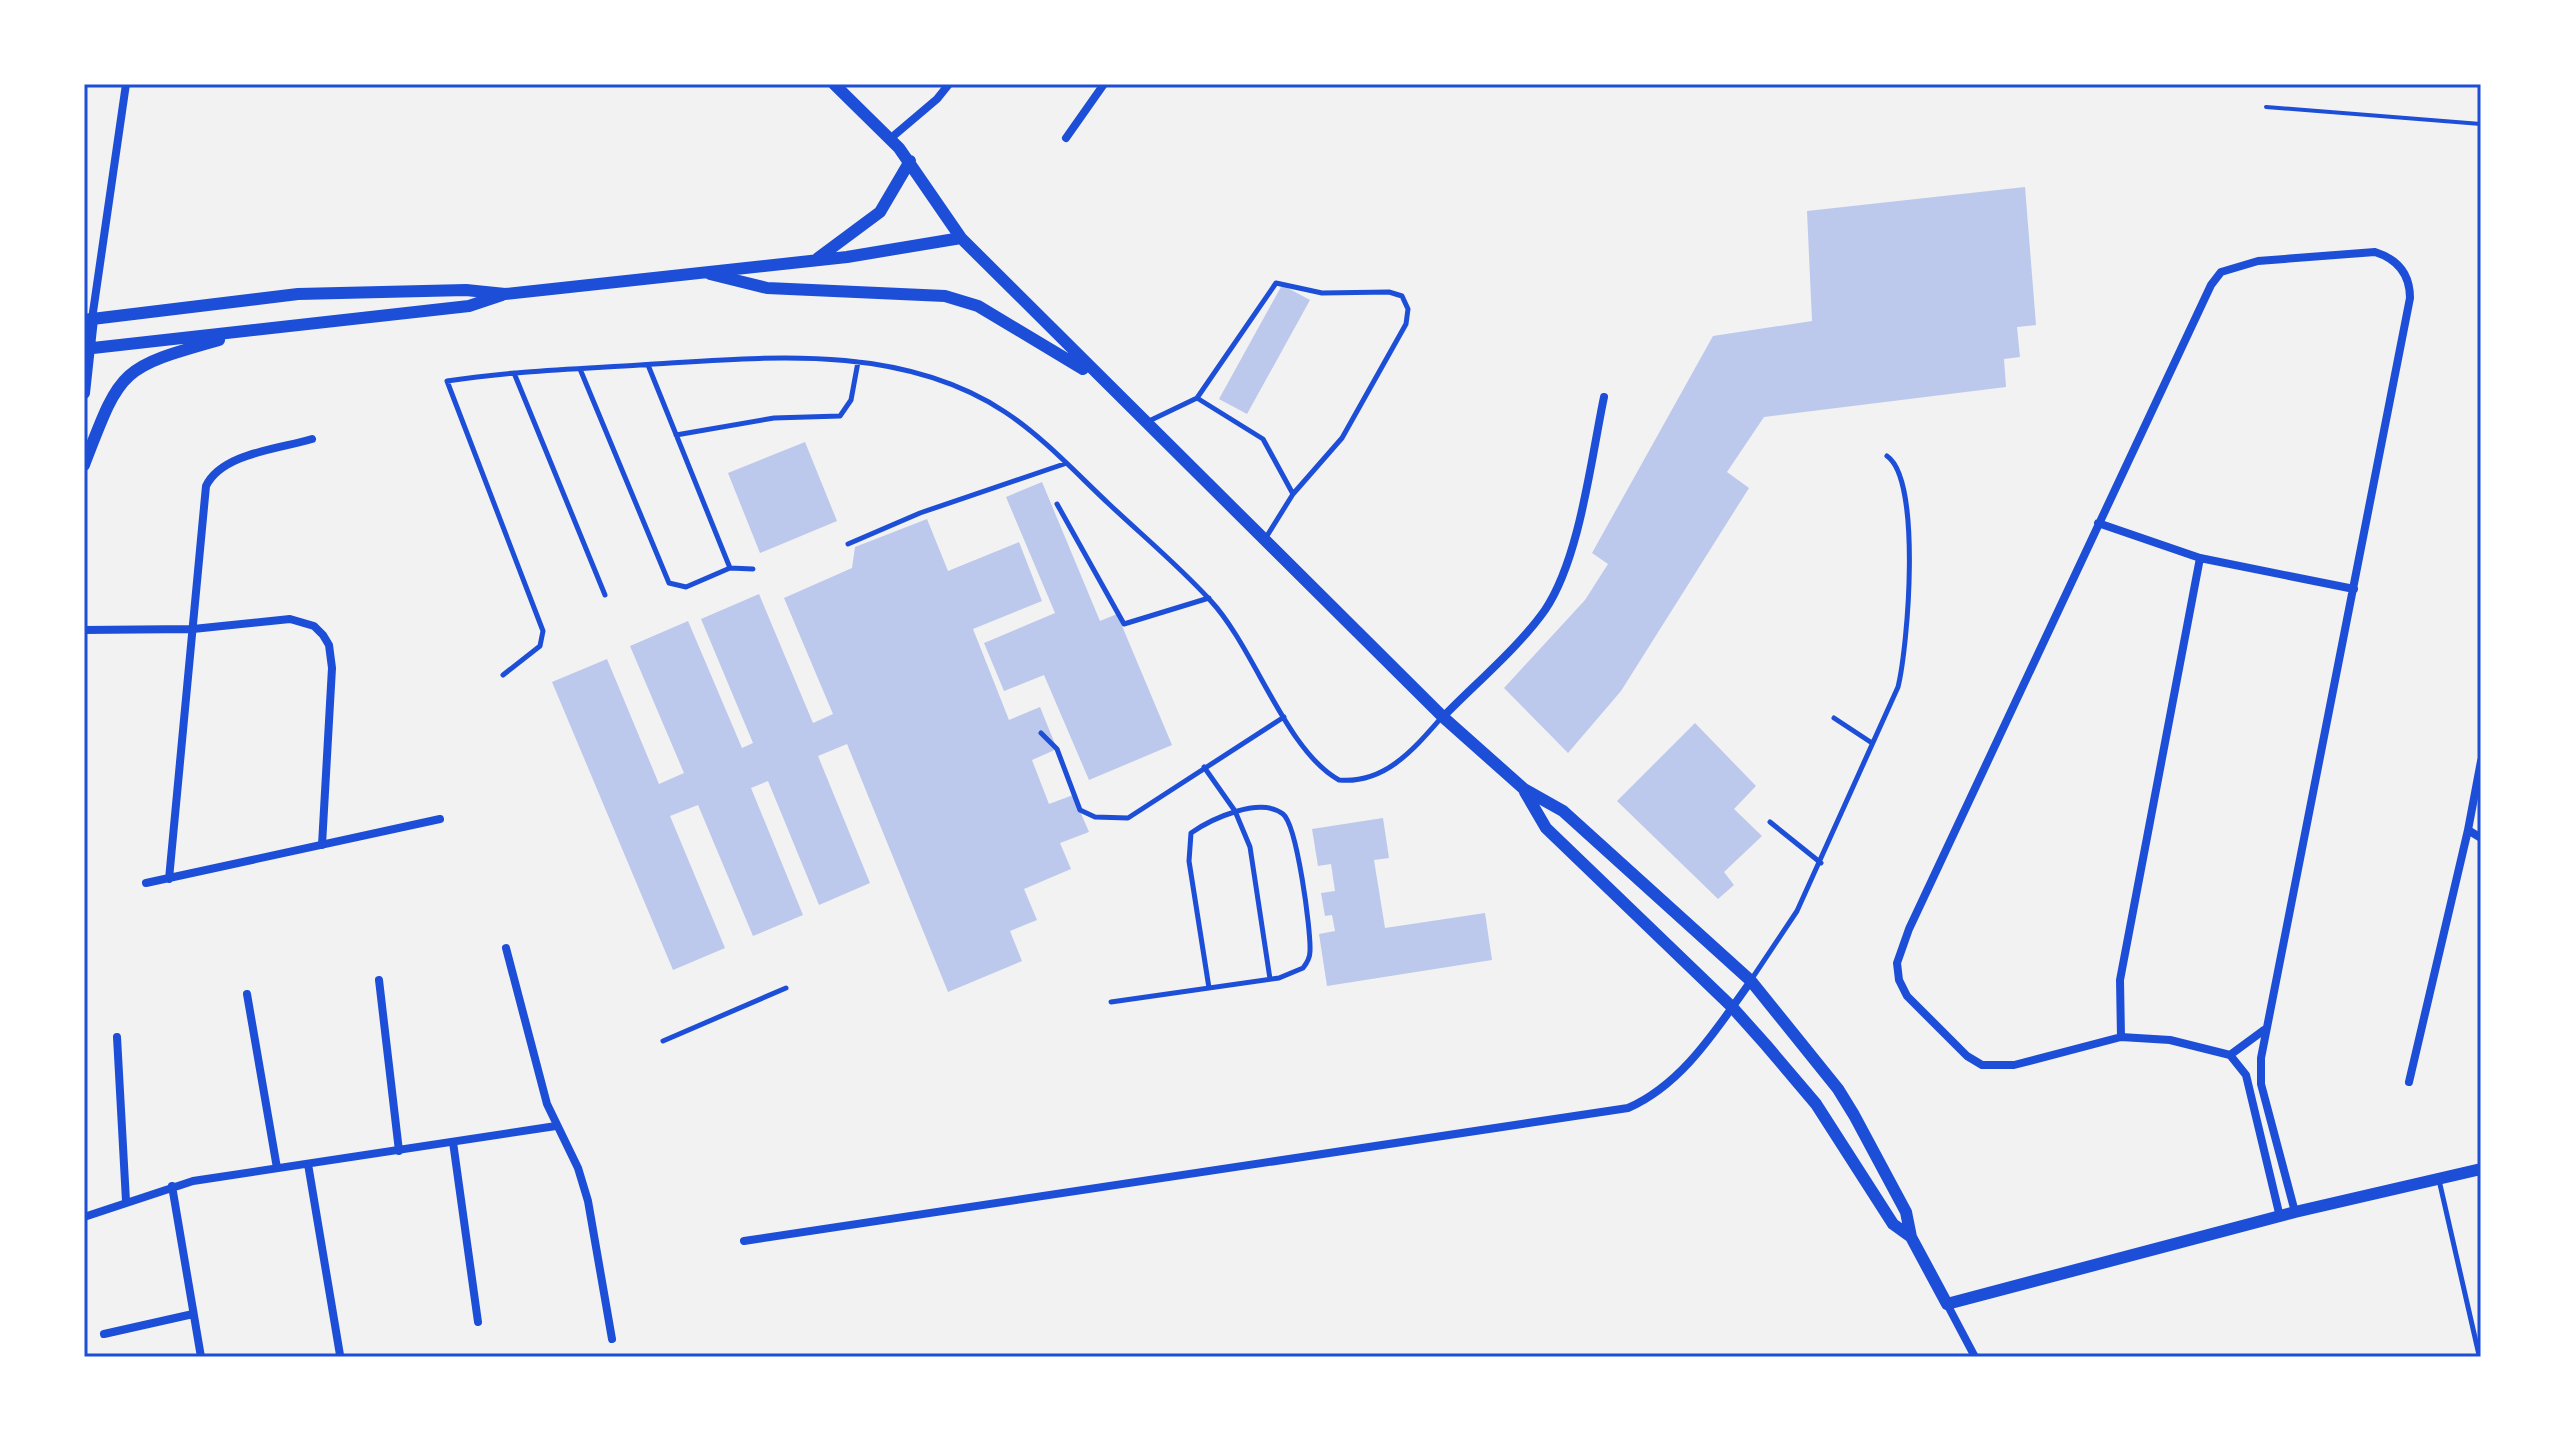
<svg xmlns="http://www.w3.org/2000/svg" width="2565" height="1441" viewBox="0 0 2565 1441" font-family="'Asap Condensed',sans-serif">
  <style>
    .building { fill: #bdc9ec }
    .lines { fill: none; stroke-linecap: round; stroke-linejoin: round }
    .path { stroke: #1d4ed8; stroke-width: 4 }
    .service { stroke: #1d4ed8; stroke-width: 5 }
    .minor { stroke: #1d4ed8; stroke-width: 8 }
    .tertiary { stroke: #1d4ed8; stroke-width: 12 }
    .neatline { fill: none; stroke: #1d4ed8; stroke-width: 3 }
  </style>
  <rect width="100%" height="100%" fill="#f2f2f2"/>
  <path class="building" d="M 2025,187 L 2036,325 L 2017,327 L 2020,357 L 2004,359 L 2006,387 L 1764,417 L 1727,472 L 1749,488 L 1621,691 L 1568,753 L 1504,688 L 1585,600 L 1608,564 L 1592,553 L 1713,336 L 1812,321 L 1807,211 Z
    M 1282,285 L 1310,300 L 1247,414 L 1219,399 Z
    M 805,442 L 837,521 L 760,553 L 728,473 Z
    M 1042,482 L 1100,621 L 1117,614 L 1172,745 L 1089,780 L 1044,675 L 1004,691 L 984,643 L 1055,613 L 1006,497 Z
    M 927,519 L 948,571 L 1019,542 L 1042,601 L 973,629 L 1009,720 L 1040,707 L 1057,749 L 1032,760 L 1049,804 L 1073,795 L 1089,832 L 1060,843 L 1071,869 L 1024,889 L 1037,920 L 1010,931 L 1022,961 L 948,992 L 847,744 L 818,756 L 870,883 L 819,905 L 768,781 L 751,788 L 803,915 L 753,936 L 698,805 L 670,816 L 725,948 L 673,970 L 552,682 L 607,659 L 659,784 L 684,773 L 630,646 L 688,621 L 742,748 L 753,743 L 701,619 L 759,594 L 813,723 L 833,714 L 784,598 L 852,568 L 855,547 Z
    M 1695,723 L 1756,786 L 1734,809 L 1762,836 L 1724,872 L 1734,885 L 1718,899 L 1617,801 Z
    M 1383,818 L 1389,858 L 1374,860 L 1385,928 L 1485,913 L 1492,960 L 1327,986 L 1319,934 L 1335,931 L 1332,915 L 1325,916 L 1321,893 L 1335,891 L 1331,864 L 1318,866 L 1312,829 Z"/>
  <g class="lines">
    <path class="path" d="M 2266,107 L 2481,124"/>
    <path class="service" d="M 648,365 L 730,568
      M 580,369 L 669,583 L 686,587 L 730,568 L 753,569
      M 514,373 L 605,595
      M 1197,398 L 1263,439 L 1293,494
      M 1149,421 L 1197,398 L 1276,283 L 1322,293 L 1389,292 L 1402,296 L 1408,309 L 1406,324 L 1342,438 L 1293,494 L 1265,539
      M 676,435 L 774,418 L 840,416 L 851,400 L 858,362
      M 1057,504 L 1124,624 L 1209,598
      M 848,544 L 920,513 L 1064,464
      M 503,675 L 540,646 L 543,631 L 447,381 C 511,371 575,369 640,365 C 760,358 898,341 1005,412 C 1043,437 1076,473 1109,504 C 1143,536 1179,566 1210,600 C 1255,648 1285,750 1339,780 C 1385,784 1414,749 1442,717
      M 1834,718 L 1872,743
      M 1041,733 L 1057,749 L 1080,810 L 1095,817 L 1128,818 L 1284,717
      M 1204,767 L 1235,811 L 1250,847 L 1270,979
      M 1770,822 L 1821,863
      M 1751,980 L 1797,911 L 1898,687 C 1908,646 1922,480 1887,456
      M 1111,1002 L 1279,978 L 1303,968 C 1307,963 1310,958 1310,951 C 1311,930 1297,825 1283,814 C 1260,796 1211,819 1191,833 L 1189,861 L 1209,988
      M 663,1041 L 786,988
      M 2439,1180 L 2479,1355"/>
    <path class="minor" d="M 891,138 L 937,99 L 949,84
      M 1066,138 L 1104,84
      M 92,319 L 126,84
      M 2098,523 L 2200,558 L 2354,589
      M 84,630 L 193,629 L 290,619 L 314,626 L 323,635 L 329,645 L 332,668 L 322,845
      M 1443,717 C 1475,684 1519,647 1545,610 C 1580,558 1591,459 1604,397
      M 2481,761 L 2468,830 L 2481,838
      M 169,879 L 206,486 C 222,453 279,449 312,439
      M 146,883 L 440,819
      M 506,948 L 547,1104 L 578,1168 L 588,1201 L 612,1339
      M 379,980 L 399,1151
      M 247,994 L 277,1168
      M 117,1037 L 126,1201
      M 2121,1037 L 2120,980 L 2200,558
      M 2230,1055 L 2264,1030
      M 2409,1082 L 2468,830
      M 453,1142 L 478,1322
      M 308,1164 L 340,1355
      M 172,1186 L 201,1357
      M 84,1217 L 193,1181 L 556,1126
      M 2280,1217 L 2246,1075 L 2230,1055 L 2170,1040 L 2121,1037 L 2014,1065 L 1982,1065 L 1967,1056 L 1907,996 L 1899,980 L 1897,963 L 1909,929 L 2211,285 L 2221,272 L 2258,261 L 2375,252 C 2397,259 2410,273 2410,298 L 2261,1058 L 2261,1084 L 2295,1212
      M 744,1241 L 1628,1108 C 1683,1084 1717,1028 1751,981
      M 1947,1304 L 1975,1357
      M 104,1334 L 193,1314"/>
    <path class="tertiary" d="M 834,84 L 899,148 L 961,238 L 1443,717 L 1524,789 L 1563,811 L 1751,981 L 1838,1089 L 1854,1115 L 1906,1212 L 1911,1237 L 1947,1304 L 2295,1212 L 2481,1169
      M 818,258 L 880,212 L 910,161
      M 710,274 L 767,288 L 945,296 L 978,306 L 1083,369
      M 84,320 L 298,294 L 466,290 L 505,294 L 847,257 L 961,238
      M 84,349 L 469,306 L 502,295
      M 84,393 L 92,319
      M 84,465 C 121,369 119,368 219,340
      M 1525,792 L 1546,828 L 1732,1007 L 1766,1045 L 1816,1104 L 1893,1224 L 1911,1237"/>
  </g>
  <rect width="2565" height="1441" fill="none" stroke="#ffffff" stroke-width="172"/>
  <rect x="86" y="86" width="2393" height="1269" class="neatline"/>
</svg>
